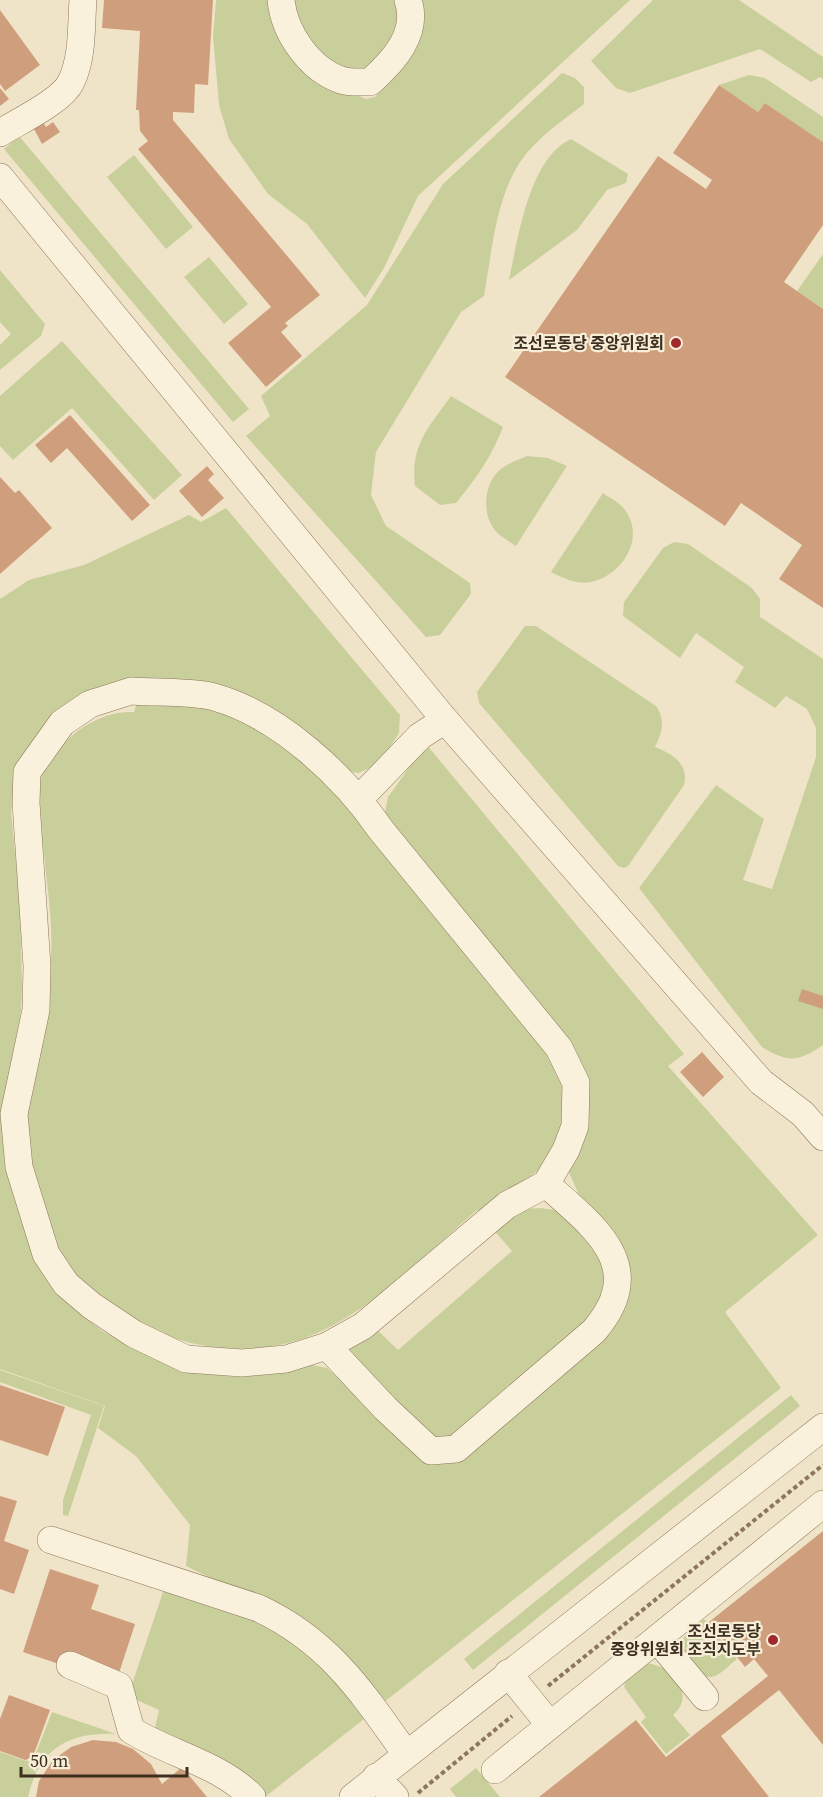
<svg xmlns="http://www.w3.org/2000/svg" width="823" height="1797" viewBox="0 0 823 1797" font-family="'Source Serif 4','Noto Sans KR',serif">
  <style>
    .green { fill: #c9cf9b }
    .building { fill: #cf9f7d }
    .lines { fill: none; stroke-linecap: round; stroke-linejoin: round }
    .minor-casing { stroke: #8d765c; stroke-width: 28 }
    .path { stroke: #8d765c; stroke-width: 4; stroke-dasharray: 4.5 3; stroke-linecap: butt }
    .minor { stroke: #faf1dc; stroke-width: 27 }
    .poi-dot { fill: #9e2a2b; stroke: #f7eed8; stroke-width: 2 }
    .labels { text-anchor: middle; stroke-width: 4.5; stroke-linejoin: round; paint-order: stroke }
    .poi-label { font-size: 16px; font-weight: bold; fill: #3d2e20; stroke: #f7eed8; text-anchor: end }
  </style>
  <rect width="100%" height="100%" fill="#f0e4c8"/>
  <path class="green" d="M 216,0 L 277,0 L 324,80 L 366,99 L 375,97 L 389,80 L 415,0 L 630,0 L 418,196 L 384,268 L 365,298 L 307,224 L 268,194 L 229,139 L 219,105 L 213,36 Z
    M 286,0 L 398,0 L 402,28 L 364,76 C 309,62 307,48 286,0 Z
    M 653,0 L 739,0 L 823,57 L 823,79 L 820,77 L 811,82 L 760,49 L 630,93 L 616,88 L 591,61 Z
    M 562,73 L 575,78 L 584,87 L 584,104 C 567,117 549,130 534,145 C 496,183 493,246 484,296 L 461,312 L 376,452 L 371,495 L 386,526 L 470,583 L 471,594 L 440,635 L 426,637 L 246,436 L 270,416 L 261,396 L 367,305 L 443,184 Z
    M 749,75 L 765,78 L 823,117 L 823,142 L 765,103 L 758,112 L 719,85 Z
    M 19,136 L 249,409 L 233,422 L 4,149 Z
    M 571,139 L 628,174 L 626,183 L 607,190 L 577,230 L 509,280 C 518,238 529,158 571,139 Z
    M 134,155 L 193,227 L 166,249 L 107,177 Z
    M 823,254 L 823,309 L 797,291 Z
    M 209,257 L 248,304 L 224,324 L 184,277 Z
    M 0,270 L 45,324 L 41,336 L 0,370 L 0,345 L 11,334 L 0,322 Z
    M 62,341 L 182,475 L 154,500 L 72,408 L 13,460 L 0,446 L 0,396 Z
    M 451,396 L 503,427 C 492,456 476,479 456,503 L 440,505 L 415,486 C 410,445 429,427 451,396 Z
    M 527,456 L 548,458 L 567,466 L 516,546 C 509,541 499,536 494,529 C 483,515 484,489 495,475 C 502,465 516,461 527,456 Z
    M 603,493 C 610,498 620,503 625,510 C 646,538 622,576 591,582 C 577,585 563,578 551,572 Z
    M 226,508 L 400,715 L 399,733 L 379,764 L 358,773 L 341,770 L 310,744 L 120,680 L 76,698 L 52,718 L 28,747 L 16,773 L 11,812 L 20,902 L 22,987 L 21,1011 L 2,1114 L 5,1165 L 21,1211 L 87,1319 L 102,1331 L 151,1357 L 183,1369 L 204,1373 L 236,1377 L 312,1365 L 327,1368 L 429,1459 L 624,1298 L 568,1170 L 584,1096 L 384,817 L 388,797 L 426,744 L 684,1054 L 668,1066 L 818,1235 L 725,1312 L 781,1388 L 383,1703 L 250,1597 L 186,1566 L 190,1525 L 136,1456 L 98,1428 L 105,1406 L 0,1369 L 0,599 L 29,580 L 84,565 L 189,515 L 201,522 Z
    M 674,542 L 688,544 L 752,588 L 760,599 L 760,617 L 823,659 L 823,1045 C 798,1062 788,1063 762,1047 L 639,888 L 716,785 L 764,819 L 743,880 L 772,889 L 816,757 L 816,728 L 807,709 L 786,696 L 775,708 L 735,682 L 744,667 L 696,633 L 680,658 L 623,616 L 624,602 L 663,548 Z
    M 525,626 L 536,626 L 656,706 C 666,721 662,732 655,747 C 673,754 689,764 684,785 L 628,866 L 624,868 L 618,866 L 479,703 L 477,692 Z
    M 138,700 L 210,705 L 301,753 L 552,1050 L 568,1082 L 571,1117 L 544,1166 L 482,1214 L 477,1210 C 428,1252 370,1313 310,1336 C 238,1364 155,1344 97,1296 C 89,1289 78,1283 72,1275 C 53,1252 32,1186 26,1157 C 18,1112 40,1054 46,1009 C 49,991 50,972 51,954 C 53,922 47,886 44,854 C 41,831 32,801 41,778 C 56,741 95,710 134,712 Z
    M 540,1208 L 562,1211 L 580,1220 L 609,1269 L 603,1311 L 459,1437 L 433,1442 L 347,1348 L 373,1326 L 398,1350 L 512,1251 L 491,1227 L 519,1209 Z
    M 0,1370 L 104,1406 L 68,1516 L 63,1515 L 63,1500 L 91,1415 L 0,1382 Z
    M 791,1395 L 800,1406 L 473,1670 L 464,1659 Z
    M 164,1589 C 220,1607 274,1621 318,1661 C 335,1677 349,1701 364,1719 L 265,1797 L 153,1737 L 159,1710 L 128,1696 Z
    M 704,1619 L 737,1659 C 730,1664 719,1678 709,1677 C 702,1677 698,1672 694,1667 C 673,1641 681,1638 704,1619 Z
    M 644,1663 C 669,1663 698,1694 673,1715 L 690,1735 L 666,1754 L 641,1722 L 646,1717 L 624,1687 L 627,1676 Z
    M 52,1712 L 116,1734 C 68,1732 39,1749 28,1797 L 0,1797 L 0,1752 L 32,1763 Z
    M 476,1768 L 500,1797 L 456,1797 L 450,1789 Z"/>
  <path class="building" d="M 104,0 L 213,0 L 208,85 L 195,84 L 194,113 L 173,112 L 173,120 L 320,295 L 285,323 L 288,326 L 281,332 L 302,356 L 266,387 L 228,343 L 271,307 L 138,149 L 148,141 L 140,131 L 139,110 L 136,110 L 140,31 L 102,28 Z
    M 0,10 L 40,65 L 5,91 L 0,84 Z
    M 719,85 L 758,112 L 765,103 L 823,142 L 823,225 L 784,282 L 823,309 L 823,608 L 779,579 L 802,545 L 741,503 L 725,526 L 505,377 L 658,156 L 706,189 L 712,180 L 673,153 Z
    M 0,88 L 9,99 L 0,106 Z
    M 42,121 L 46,127 L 53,122 L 60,132 L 42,144 L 33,127 Z
    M 70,415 L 150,505 L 132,521 L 67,448 L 51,463 L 35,445 Z
    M 207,466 L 214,474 L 208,480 L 224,498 L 202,517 L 179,491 Z
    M 0,477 L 15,493 L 19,490 L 52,528 L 0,574 Z
    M 802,989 L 823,996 L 823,1009 L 798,1001 Z
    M 702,1052 L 724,1077 L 703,1097 L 680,1072 Z
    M 0,1385 L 65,1407 L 48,1456 L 0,1440 Z
    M 0,1496 L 17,1501 L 4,1541 L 29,1550 L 14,1594 L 0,1589 Z
    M 823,1531 L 823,1745 L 779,1690 L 721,1736 L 769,1797 L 539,1797 L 636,1720 L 666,1757 L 768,1676 L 754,1659 L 745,1667 L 709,1622 Z
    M 50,1569 L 99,1585 L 91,1609 L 135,1624 L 119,1673 L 62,1654 L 59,1664 L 23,1652 Z
    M 9,1695 L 50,1710 L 31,1762 L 0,1751 L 0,1719 Z
    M 93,1740 L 116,1742 L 133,1749 L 151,1764 L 162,1784 L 182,1767 L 207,1797 L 36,1797 L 39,1781 L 53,1760 L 71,1747 Z"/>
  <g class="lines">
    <g class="minor-casing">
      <path id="minor" d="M 281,0 C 284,32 309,69 341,80 C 350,83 361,82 370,82 C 394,61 419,33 408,0
        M 0,133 C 19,121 62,101 71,82 C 83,58 81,26 83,0
        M 0,177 L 445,720 L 761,1082 L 803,1114 L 823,1137
        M 131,691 C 156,693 191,691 214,697 C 279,715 344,776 381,830 L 559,1048 L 576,1083 L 575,1126 L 566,1150 L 546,1184 L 507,1205 L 363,1326 L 327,1346 L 286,1359 L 242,1363 L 186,1359 L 134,1334 L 92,1306 L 66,1284 L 46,1254 L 19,1167 L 14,1114 L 36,1010 L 37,966 L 26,803 L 27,772 L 62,723 L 90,704 Z
        M 359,799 L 420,736 L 445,720
        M 327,1346 L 386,1409 L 431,1451 L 456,1449 L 594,1331 C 650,1266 594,1227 546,1184
        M 51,1540 L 258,1608 C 329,1641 362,1692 406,1754
        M 657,1639 L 705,1697
        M 70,1665 L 119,1686 L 131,1730 C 169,1754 220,1764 252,1797
        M 508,1673 L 550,1725
        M 495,1770 L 823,1504
        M 376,1777 L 395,1797
        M 353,1797 L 823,1427"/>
    </g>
    <path class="path" d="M 548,1686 L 823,1465
      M 418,1793 L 512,1716"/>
    <use href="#minor" class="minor"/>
  </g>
  <g class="poi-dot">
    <circle cx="676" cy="343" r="6"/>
    <circle cx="773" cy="1640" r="6"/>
  </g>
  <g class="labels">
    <g class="poi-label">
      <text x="664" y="349">조선로동당 중앙위원회</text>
      <text x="761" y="1637">조선로동당<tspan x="761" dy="18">중앙위원회 조직지도부</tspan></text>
    </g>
  </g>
  <path d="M21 1767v9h166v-9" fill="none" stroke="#3d2e20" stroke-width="3"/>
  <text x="30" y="1767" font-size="18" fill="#3d2e20" stroke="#f7eed8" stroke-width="4.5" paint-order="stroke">50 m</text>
</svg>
